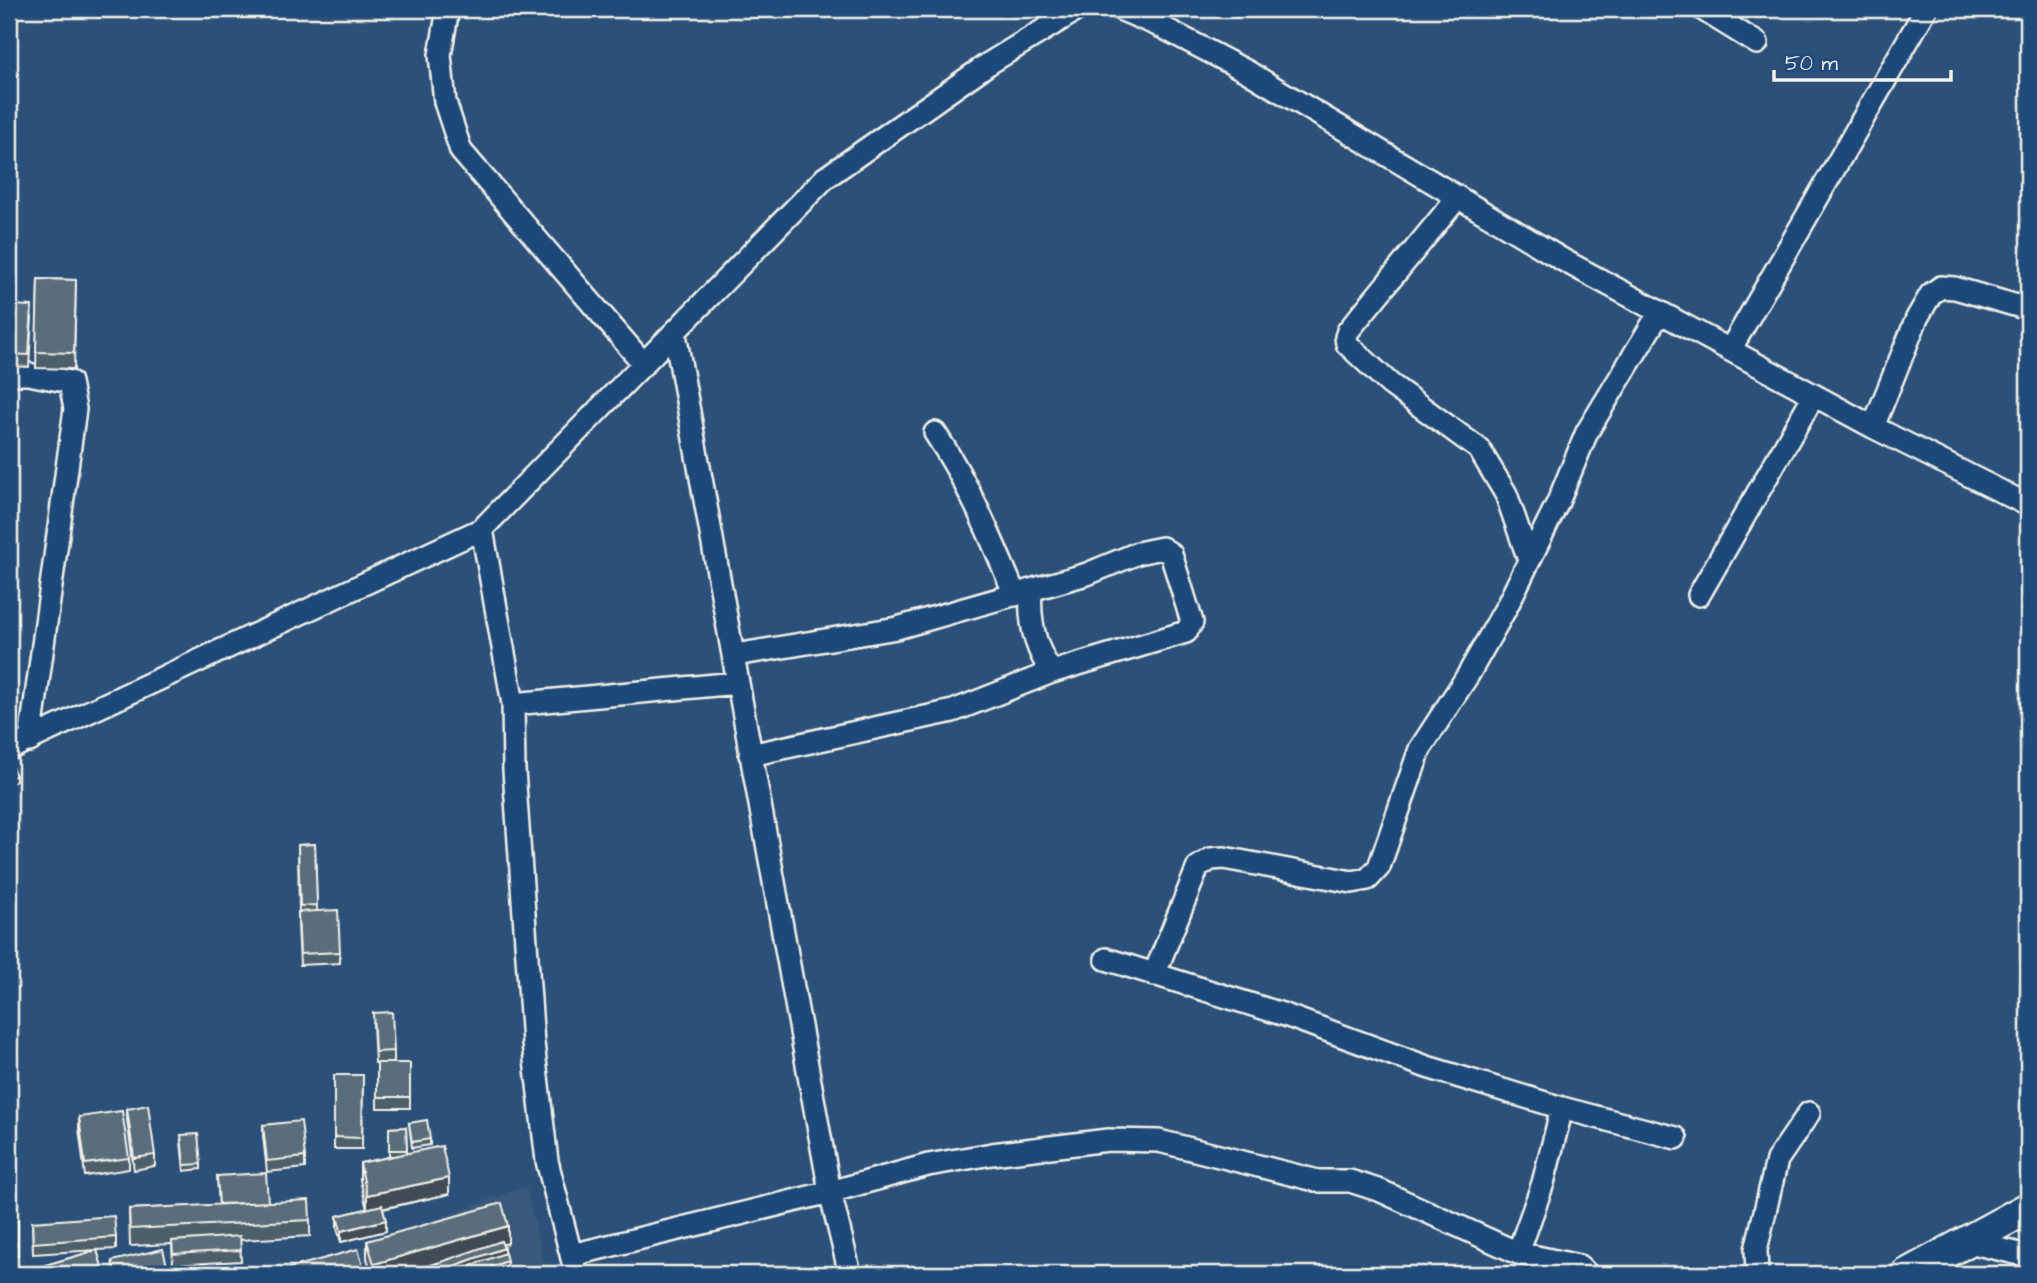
<svg xmlns="http://www.w3.org/2000/svg" width="2037" height="1283" viewBox="0 0 2037 1283" font-family="'Architects Daughter',sans-serif">
  <style>
    .built { fill: #39597b }
    .lines { fill: none; stroke-linecap: round; stroke-linejoin: round }
    .street-casing { stroke: #f4f1e8; stroke-width: 26 }
    .secondary-casing { stroke: #f4f1e8; stroke-width: 35 }
    .street { stroke: #1f4a7a; stroke-width: 21 }
    .secondary { stroke: #1f4a7a; stroke-width: 30 }
    .wall { fill: #4d5e6b; stroke: #f4f1e8; stroke-width: 2 }
    .shaded-wall { fill: #3f4c57; stroke: #f4f1e8; stroke-width: 2 }
    .building { fill: #5a6d7c; stroke: #f4f1e8; stroke-width: 2 }
  </style>
  <rect width="100%" height="100%" fill="#2b517a"/>
  <filter id="ink" filterUnits="userSpaceOnUse"><feTurbulence type="fractalNoise" baseFrequency=".0143" numOctaves="2"/><feDisplacementMap in="SourceGraphic" scale="14" xChannelSelector="R" yChannelSelector="G"/><feConvolveMatrix kernelMatrix="1 2 1 2 8 2 1 2 1" color-interpolation-filters="sRGB"/></filter>
  <g filter="url(#ink)">
    <path class="built" d="M 526,1186 L 547,1274 L 287,1274 Z"/>
    <g class="lines">
      <g class="street-casing">
        <path id="street" d="M 448,9 L 440,55 L 445,102 L 461,151 L 644,364
          M 1120,9 L 1160,26 L 1248,72 L 1563,260 L 1873,427 L 2028,505
          M 1702,9 L 1757,43
          M 1458,197 L 1348,331 L 1346,337 L 1347,344 L 1390,384 L 1479,449 L 1506,494 L 1529,560
          M 675,334 L 830,1192 L 850,1274
          M 1730,350 L 1926,9
          M 9,374 L 28,374 L 70,382 L 75,409 L 30,741
          M 1873,427 L 1917,318 L 1931,294 L 1941,287 L 1955,288 L 2028,309
          M 935,433 C 969,484 991,538 1015,595
          M 482,529 L 513,704 L 514,770 L 533,1043 L 547,1161 L 576,1274
          M 1031,590 C 1029,619 1034,648 1052,672
          M 1699,595 L 1814,395
          M 735,655 L 897,628 L 1087,574 L 1138,553 L 1162,548 L 1171,554 L 1192,622 L 1186,632 L 1052,672 L 953,711 L 750,755
          M 513,704 L 737,683
          M 9,749 L 482,529 L 825,178 L 988,64 L 1078,9
          M 1106,959 L 1285,1015 L 1427,1067 L 1562,1108 L 1676,1138
          M 1154,975 L 1198,867 L 1211,859 L 1224,858 L 1352,882 L 1368,879 L 1379,867 L 1420,749 L 1468,675 L 1507,606 L 1558,502 L 1587,432 L 1660,312
          M 1965,1241 L 2028,1256
          M 1518,1253 L 1543,1183 L 1562,1108
          M 572,1255 L 830,1192 L 928,1165 L 992,1154 L 1108,1140 L 1159,1141 L 1318,1181 L 1350,1181 L 1381,1191 L 1518,1253 L 1579,1266 L 1587,1274
          M 1757,1274 L 1756,1250 L 1777,1160 L 1809,1113"/>
      </g>
      <g class="secondary-casing">
        <path id="secondary" d="M 1907,1274 L 2028,1208"/>
      </g>
      <use href="#street" class="street"/>
      <use href="#secondary" class="secondary"/>
    </g>
    <path class="wall" d="M 38,279 L 76,280 L 74,369 L 36,368 Z
      M 9,305 L 32,317 L 29,367 L 9,366 Z
      M 315,844 L 317,911 L 340,952 L 340,963 L 300,965 L 298,924 L 298,912 L 299,912 L 298,845 Z
      M 373,1024 L 394,1051 L 394,1063 L 410,1063 L 410,1108 L 377,1108 L 377,1063 L 375,1063 Z
      M 334,1075 L 363,1075 L 362,1149 L 334,1149 Z
      M 127,1109 L 155,1155 L 155,1166 L 134,1170 L 127,1120 Z
      M 79,1117 L 129,1158 L 129,1169 L 85,1176 L 79,1128 Z
      M 409,1123 L 430,1139 L 430,1145 L 412,1148 Z
      M 263,1125 L 305,1157 L 305,1168 L 267,1172 L 263,1136 Z
      M 406,1127 L 407,1153 L 449,1194 L 383,1209 L 386,1231 L 341,1242 L 337,1228 L 337,1216 L 367,1209 L 360,1180 L 360,1163 L 394,1156 L 389,1156 L 389,1128 Z
      M 181,1141 L 201,1164 L 201,1169 L 184,1171 Z
      M 217,1176 L 268,1202 L 310,1220 L 310,1236 L 240,1240 L 241,1261 L 173,1265 L 172,1244 L 130,1246 L 129,1209 L 219,1205 Z
      M 9,1220 L 18,1221 L 18,1255 L 9,1255 Z
      M 32,1222 L 116,1237 L 116,1249 L 97,1250 L 104,1274 L 39,1274 L 39,1267 L 97,1250 L 33,1254 Z
      M 367,1241 L 508,1243 L 502,1245 L 507,1272 L 443,1262 L 398,1274 L 372,1274 L 367,1258 Z"/>
    <path class="shaded-wall" d="M 16,775 L 16,781 L 9,785 L 9,779 Z
      M 449,1178 L 449,1194 L 367,1212 L 367,1195 Z
      M 386,1220 L 386,1231 L 341,1242 L 341,1231 Z
      M 508,1226 L 508,1243 L 398,1274 L 374,1274 L 374,1264 Z
      M 504,1248 L 504,1260 L 463,1274 L 431,1274 Z
      M 507,1261 L 507,1272 L 501,1274 L 470,1274 Z
      M 364,1270 L 364,1274 L 348,1274 Z"/>
    <path class="building" d="M 38,279 L 76,280 L 74,353 L 36,352 Z
      M 9,305 L 32,306 L 29,355 L 9,354 Z
      M 9,762 L 16,775 L 9,779 Z
      M 315,844 L 317,905 L 300,906 L 298,845 Z
      M 338,910 L 340,952 L 300,954 L 298,912 Z
      M 392,1012 L 394,1051 L 375,1052 L 373,1013 Z
      M 377,1063 L 410,1063 L 410,1097 L 377,1097 Z
      M 334,1075 L 363,1075 L 362,1138 L 334,1137 Z
      M 148,1105 L 155,1155 L 134,1158 L 127,1109 Z
      M 122,1111 L 129,1158 L 85,1164 L 79,1117 Z
      M 427,1120 L 430,1139 L 412,1142 L 409,1123 Z
      M 301,1121 L 305,1157 L 267,1161 L 263,1125 Z
      M 406,1127 L 407,1150 L 389,1150 L 389,1128 Z
      M 198,1134 L 201,1164 L 184,1165 L 181,1135 Z
      M 442,1146 L 449,1178 L 367,1195 L 360,1163 Z
      M 266,1173 L 268,1202 L 219,1204 L 217,1176 Z
      M 309,1200 L 310,1220 L 130,1229 L 129,1209 Z
      M 502,1203 L 508,1226 L 374,1264 L 367,1241 Z
      M 382,1205 L 386,1220 L 341,1231 L 337,1216 Z
      M 114,1216 L 116,1237 L 33,1243 L 32,1222 Z
      M 9,1220 L 18,1221 L 18,1244 L 9,1244 Z
      M 240,1236 L 241,1250 L 173,1254 L 172,1241 Z
      M 501,1241 L 504,1248 L 431,1274 L 407,1274 Z
      M 163,1249 L 169,1274 L 115,1274 L 112,1261 Z
      M 358,1249 L 364,1270 L 348,1274 L 280,1274 L 279,1271 Z
      M 97,1250 L 104,1274 L 41,1274 L 39,1267 Z
      M 505,1253 L 507,1261 L 470,1274 L 448,1274 Z"/>
  </g>
  <rect width="2037" height="1283" fill="none" stroke="#1f4a7a" stroke-width="35"/>
  <rect x="18" y="18" width="2002" height="1248" fill="none" stroke="#f4f1e8" stroke-width="2.5" filter="url(#ink)"/>
  <path d="M1774 70v10h177v-10" fill="none" stroke="#f4f1e8" stroke-width="3.5"/>
  <text x="1785" y="70" font-size="21" fill="#f4f1e8" stroke="#1f4a7a" stroke-width="5" paint-order="stroke">50 m</text>
</svg>
